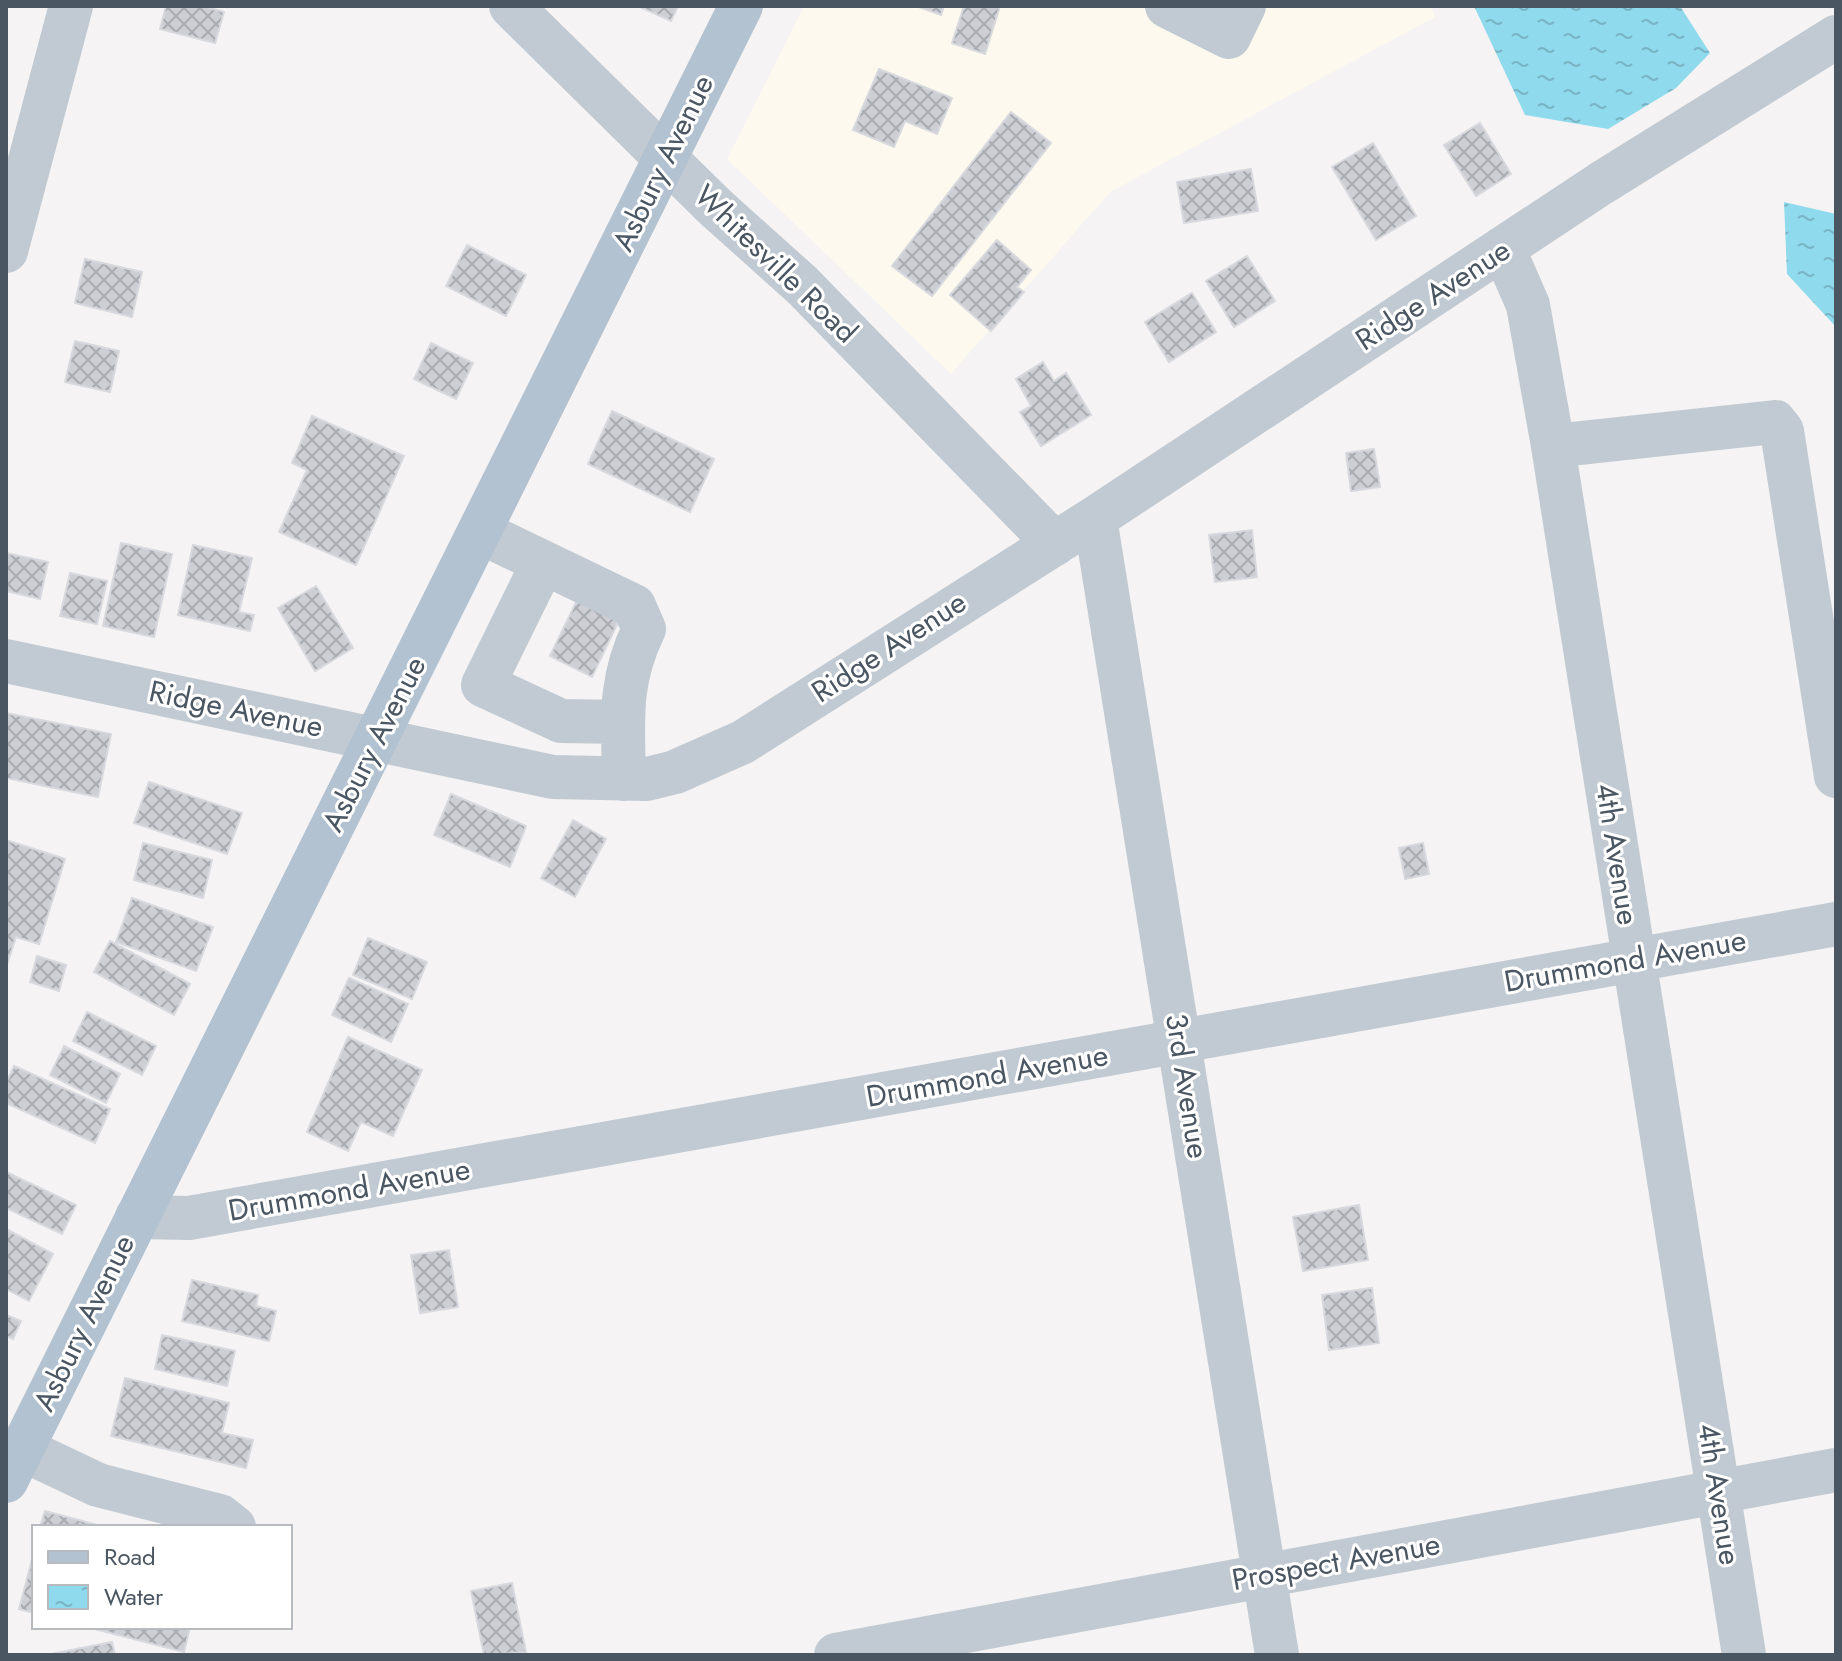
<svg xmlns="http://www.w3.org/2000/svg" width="1842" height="1661" viewBox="0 0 1842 1661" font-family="Jost,sans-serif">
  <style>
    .commercial { fill: #fdf9ef }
    .water { fill: url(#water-ripples) }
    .building { fill: url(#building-cross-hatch); stroke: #d7d9de; stroke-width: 2 }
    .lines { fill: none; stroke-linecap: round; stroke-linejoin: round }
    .minor { stroke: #c1cad2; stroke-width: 44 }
    .major { stroke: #b3c2d1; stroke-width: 44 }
    .labels { text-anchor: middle; stroke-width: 6; stroke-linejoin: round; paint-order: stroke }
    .street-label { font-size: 30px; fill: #4a5661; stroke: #fff }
  </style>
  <defs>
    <pattern id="water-ripples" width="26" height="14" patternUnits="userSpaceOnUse" patternTransform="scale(2)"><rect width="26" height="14" fill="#90daee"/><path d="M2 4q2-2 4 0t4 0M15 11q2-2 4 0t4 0" fill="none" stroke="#78b4c4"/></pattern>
    <pattern id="building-cross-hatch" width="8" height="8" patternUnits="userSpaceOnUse" patternTransform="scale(2)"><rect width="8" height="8" fill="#cdcfd5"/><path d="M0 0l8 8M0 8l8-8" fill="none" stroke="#a8abb0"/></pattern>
  </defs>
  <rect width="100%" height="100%" fill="#f5f3f3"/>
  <path class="commercial" d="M 804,6 L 1431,6 L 1435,17 L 1110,192 L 951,374 L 727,159 Z"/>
  <path class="water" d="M 1474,6 L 1680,6 L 1710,53 L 1676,88 L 1608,129 L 1525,115 Z
    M 1784,202 L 1836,214 L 1836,327 L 1787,274 Z"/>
  <path class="building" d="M 166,6 L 202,6 L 224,12 L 215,43 L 160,29 Z
    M 638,6 L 678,6 L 671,21 Z
    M 916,6 L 944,6 L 941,15 Z
    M 964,6 L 1000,6 L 985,54 L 952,43 Z
    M 879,69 L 952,98 L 937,134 L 905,121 L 894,147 L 853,130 Z
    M 1011,112 L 1051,143 L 932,296 L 892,266 Z
    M 1480,123 L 1511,174 L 1476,196 L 1444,145 Z
    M 1373,143 L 1416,216 L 1376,240 L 1332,167 Z
    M 1251,169 L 1258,211 L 1184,223 L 1177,182 Z
    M 997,240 L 1031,270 L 1017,287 L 1024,292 L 991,331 L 950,295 Z
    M 467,245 L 526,275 L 506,316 L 446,286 Z
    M 1247,256 L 1275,301 L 1234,327 L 1206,281 Z
    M 85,259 L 142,272 L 132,317 L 75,303 Z
    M 1192,293 L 1216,332 L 1169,362 L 1145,322 Z
    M 75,341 L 119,351 L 110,392 L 65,382 Z
    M 431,343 L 473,363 L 456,399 L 414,379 Z
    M 1043,362 L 1054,381 L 1066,373 L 1091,415 L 1041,446 L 1020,412 L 1031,406 L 1016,379 Z
    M 612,411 L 714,459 L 690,512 L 588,464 Z
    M 312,416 L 404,456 L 356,565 L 279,532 L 307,470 L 292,463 Z
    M 1374,449 L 1380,487 L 1351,491 L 1346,453 Z
    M 1252,530 L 1257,577 L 1215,582 L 1209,535 Z
    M 121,543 L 172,554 L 154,637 L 103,626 Z
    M 193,545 L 252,558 L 239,612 L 254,615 L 250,631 L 178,615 Z
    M 6,553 L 48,562 L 40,599 L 6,591 Z
    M 70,573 L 107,581 L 97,624 L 60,616 Z
    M 316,586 L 353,648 L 315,671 L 278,608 Z
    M 580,594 L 622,614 L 592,677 L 550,656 Z
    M 6,713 L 111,734 L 98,797 L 6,778 Z
    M 149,782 L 242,813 L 227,854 L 134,823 Z
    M 451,794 L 526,826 L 510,867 L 434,835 Z
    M 573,820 L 606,839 L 575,897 L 541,878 Z
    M 6,840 L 65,859 L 39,944 L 16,937 L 6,968 Z
    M 143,843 L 212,860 L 203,898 L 134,880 Z
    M 1423,843 L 1429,874 L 1405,879 L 1399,848 Z
    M 132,898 L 213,927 L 196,971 L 116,942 Z
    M 368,938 L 427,962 L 412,999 L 353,975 Z
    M 110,941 L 190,984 L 174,1015 L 94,972 Z
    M 37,956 L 66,965 L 59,991 L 30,982 Z
    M 349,978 L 408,1004 L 391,1042 L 332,1015 Z
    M 87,1012 L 156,1046 L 142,1075 L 73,1041 Z
    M 348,1037 L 422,1070 L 393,1136 L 361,1122 L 348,1151 L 307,1132 Z
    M 64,1046 L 120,1074 L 106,1103 L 50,1075 Z
    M 14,1066 L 110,1109 L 95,1143 L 6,1103 L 6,1083 Z
    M 6,1172 L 76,1205 L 62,1234 L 6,1208 Z
    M 1359,1205 L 1368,1260 L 1303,1271 L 1293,1217 Z
    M 6,1229 L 53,1254 L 29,1301 L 6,1289 Z
    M 449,1250 L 458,1307 L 420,1313 L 411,1255 Z
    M 192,1280 L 258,1295 L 256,1306 L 276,1311 L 269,1341 L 182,1321 Z
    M 1372,1288 L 1379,1343 L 1329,1350 L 1322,1295 Z
    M 6,1315 L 21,1321 L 13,1339 L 6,1336 Z
    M 162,1335 L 235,1351 L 227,1386 L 155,1369 Z
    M 125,1378 L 229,1403 L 222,1433 L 253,1440 L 246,1468 L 111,1436 Z
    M 45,1511 L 105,1527 L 40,1527 Z
    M 34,1552 L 34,1613 L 19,1609 Z
    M 512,1583 L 526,1652 L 484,1655 L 471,1591 Z
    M 87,1627 L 190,1627 L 184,1652 Z
    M 112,1642 L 115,1655 L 46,1655 Z"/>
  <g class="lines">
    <path class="minor" d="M 511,6 L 715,207 L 802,285 L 1055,544
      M 1167,6 L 1229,37 L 1244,6
      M 1503,248 L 1528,305 L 1553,446 L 1744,1655
      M 6,251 L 71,6
      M 1553,446 L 1775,422 L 1782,431 L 1836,776
      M 1095,518 L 1277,1655
      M 480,532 L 634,606 L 644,629 C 618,682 623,721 624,779
      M 543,563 L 483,685 L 561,721 L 623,722
      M 6,661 L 553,777 L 647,779 L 675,772 L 743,742 L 1095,518 L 1600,184 L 1836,37
      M 137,1217 L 189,1218 L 1836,924
      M 22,1449 L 98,1485 L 220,1516 L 234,1527
      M 836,1655 L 1836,1470"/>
    <path class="major" d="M 6,1481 L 741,6"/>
  </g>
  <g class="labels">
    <g class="street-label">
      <text transform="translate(663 163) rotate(-64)" y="10">Asbury Avenue</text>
      <text transform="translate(776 264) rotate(44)" y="10">Whitesville Road</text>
      <text transform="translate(1433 295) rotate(-33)" y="10">Ridge Avenue</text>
      <text transform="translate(889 647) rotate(-33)" y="10">Ridge Avenue</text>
      <text transform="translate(236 709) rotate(12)" y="10">Ridge Avenue</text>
      <text transform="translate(374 744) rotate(-63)" y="10">Asbury Avenue</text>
      <text transform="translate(1617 854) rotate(81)" y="10">4th Avenue</text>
      <text transform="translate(1625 961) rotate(-10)" y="10">Drummond Avenue</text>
      <text transform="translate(987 1076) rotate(-10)" y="10">Drummond Avenue</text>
      <text transform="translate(1187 1086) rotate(81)" y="10">3rd Avenue</text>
      <text transform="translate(349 1190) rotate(-10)" y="10">Drummond Avenue</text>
      <text transform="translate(84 1323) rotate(-64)" y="10">Asbury Avenue</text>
      <text transform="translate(1719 1494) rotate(81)" y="10">4th Avenue</text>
      <text transform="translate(1336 1562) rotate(-10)" y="10">Prospect Avenue</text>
    </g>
  </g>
  <rect width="1842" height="1661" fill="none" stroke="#4a5661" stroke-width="16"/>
  <rect x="32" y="1525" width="260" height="104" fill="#ffffff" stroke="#b7bbc0" stroke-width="2"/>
  <rect x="48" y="1551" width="40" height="12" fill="#b3c2d1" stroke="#b7bbc0" stroke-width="2"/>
  <text x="104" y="1565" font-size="24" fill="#4a5661">Road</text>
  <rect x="48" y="1585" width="40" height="24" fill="url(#water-ripples)" stroke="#b7bbc0" stroke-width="2"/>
  <text x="104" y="1605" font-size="24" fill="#4a5661">Water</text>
</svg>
